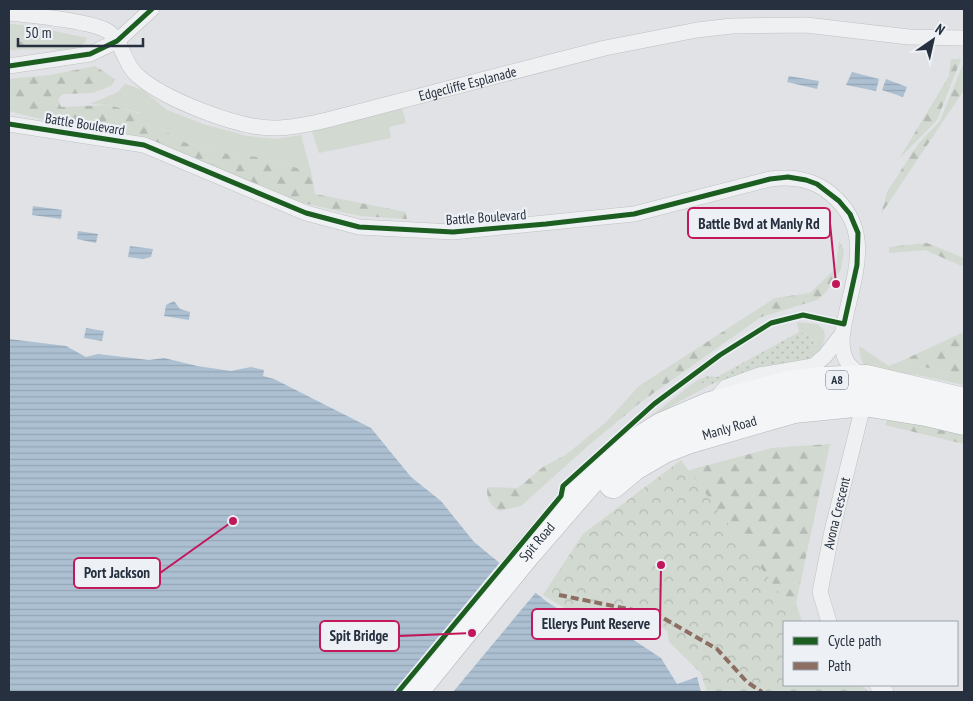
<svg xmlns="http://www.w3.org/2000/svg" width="973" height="701" viewBox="0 0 973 701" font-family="'PT Sans Narrow',sans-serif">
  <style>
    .grass { fill: #d1d9d0 }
    .forest { fill: url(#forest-firs) }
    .park { fill: url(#park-crowns) }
    .garden { fill: url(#garden-dots) }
    .water { fill: url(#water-rules) }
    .pier { fill: #e0e2e5 }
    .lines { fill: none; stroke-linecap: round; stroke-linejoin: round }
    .street-casing { stroke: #bec0c3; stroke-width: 16 }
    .highway-casing { stroke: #b2b5ba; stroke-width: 29 }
    .street { stroke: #eff0f2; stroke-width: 15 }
    .highway { stroke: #f4f5f6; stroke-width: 28 }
    .quiet { stroke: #8d6e63; stroke-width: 4; stroke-dasharray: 8 4; stroke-linecap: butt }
    .cycleway-casing { stroke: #edf1f6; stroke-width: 8 }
    .cycleway { stroke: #1b5e20; stroke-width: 5 }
    .labels { text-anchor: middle; stroke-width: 4.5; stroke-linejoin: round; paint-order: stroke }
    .shield { fill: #edf1f6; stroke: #626a76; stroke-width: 1 }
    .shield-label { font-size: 12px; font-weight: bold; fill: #26303f }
    .street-label { font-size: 14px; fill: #26303f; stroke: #edf1f6 }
    .leader { fill: none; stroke: #c2185b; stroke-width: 2 }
    .callout-dot { fill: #c2185b; stroke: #edf1f6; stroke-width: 2 }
    .callout { fill: #edf1f6; stroke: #c2185b; stroke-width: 2 }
    .callout-label { font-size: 15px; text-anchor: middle; font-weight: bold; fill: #26303f }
  </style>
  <defs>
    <pattern id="forest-firs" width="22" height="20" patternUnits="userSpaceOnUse" patternTransform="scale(1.25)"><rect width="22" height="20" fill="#d1d9d0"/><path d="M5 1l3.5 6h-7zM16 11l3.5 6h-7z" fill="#b3bbb4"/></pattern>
    <pattern id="park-crowns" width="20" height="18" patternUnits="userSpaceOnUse" patternTransform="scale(1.25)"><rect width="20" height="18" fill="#d1d9d0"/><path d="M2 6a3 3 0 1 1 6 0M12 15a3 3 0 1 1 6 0" fill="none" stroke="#b3bbb4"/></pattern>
    <pattern id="garden-dots" width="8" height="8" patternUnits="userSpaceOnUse" patternTransform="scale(1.25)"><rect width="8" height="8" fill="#d1d9d0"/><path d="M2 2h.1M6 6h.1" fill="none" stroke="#b3bbb4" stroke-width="1.8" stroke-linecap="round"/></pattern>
    <pattern id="water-rules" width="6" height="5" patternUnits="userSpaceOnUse" patternTransform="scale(1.25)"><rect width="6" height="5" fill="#acc0d2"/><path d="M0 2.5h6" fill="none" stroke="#94a5b5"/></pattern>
  </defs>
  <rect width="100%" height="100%" fill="#e0e2e5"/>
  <path class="grass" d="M 10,24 L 32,26 L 87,38 C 80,61 24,44 9,39 Z
    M 125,84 L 143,90 L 167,110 L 203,124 L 247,136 L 275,139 L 301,135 L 311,172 L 258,157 L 232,155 L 188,144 L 159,128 L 139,122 L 141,113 L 109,105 L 90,104 L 118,92 Z
    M 402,108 L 406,123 L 389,127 L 391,138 L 319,153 L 312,131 Z
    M 797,322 L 817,324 L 824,330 C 827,344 819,352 809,360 L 815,343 L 807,334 L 799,332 Z
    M 859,346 L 889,366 L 899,362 L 964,375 L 964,385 L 917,375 L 870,370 C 861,364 860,357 859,346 Z
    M 696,381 L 710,385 L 673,405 L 605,452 Z"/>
  <path class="forest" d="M 9,39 L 50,49 L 9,50 Z
    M 951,59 L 961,59 L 937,120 L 899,159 L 949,76 Z
    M 964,62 L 964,90 L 881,214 L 887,192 L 918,144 L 940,121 Z
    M 95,66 L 115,79 L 111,86 L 92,93 L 63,94 L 58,99 L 61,107 L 109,105 L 142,114 L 140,122 L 159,128 L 188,144 L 232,155 L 258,157 L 311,172 L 315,194 L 406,212 L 407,219 L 360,216 L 282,198 L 127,134 L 64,125 L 9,111 L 9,79 L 51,75 Z
    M 839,241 L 844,250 L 841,269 L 827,291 L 817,300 L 761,317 L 641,402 L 589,445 L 521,506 L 499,511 C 489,504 487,499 487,487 L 518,488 L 543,467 L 567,454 L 606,422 L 639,386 L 775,298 L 810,293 L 836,268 Z
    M 927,243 L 964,258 L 964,267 L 925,250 L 889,253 L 889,247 Z
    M 964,332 L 964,375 L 899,362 Z
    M 889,414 L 964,433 L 964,444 L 885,425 Z
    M 830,444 L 796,603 L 802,622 L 784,622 L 784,685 L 747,692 L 644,493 L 693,469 L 772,448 Z"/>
  <path class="park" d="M 681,460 L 801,622 L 784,622 L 784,685 L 861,685 L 869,692 L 707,692 L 701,673 L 669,642 L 667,631 L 646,618 L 612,630 L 581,618 L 543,595 L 583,534 Z"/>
  <path class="garden" d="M 799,332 L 807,334 L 815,344 L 809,360 L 733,376 L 710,385 L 696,381 L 707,376 L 717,377 Z"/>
  <path class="water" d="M 852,72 L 879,79 L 876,91 L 846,85 Z
    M 789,76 L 819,81 L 817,89 L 787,82 Z
    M 886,79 L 907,87 L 903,97 L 882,90 Z
    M 33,206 L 62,210 L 61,219 L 32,215 Z
    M 78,231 L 98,234 L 96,243 L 77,239 Z
    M 130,246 L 153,249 L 151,257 L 143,259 L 128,257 Z
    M 174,301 L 180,309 L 190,312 L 189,320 L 164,316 L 166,305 Z
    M 86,328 L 104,331 L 102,341 L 84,338 Z
    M 9,339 L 66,346 L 86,357 L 98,354 L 149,360 L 164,358 L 197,366 L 231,371 L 251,367 L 264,370 L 263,376 L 274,379 L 371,428 L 411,477 L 441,501 L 474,542 L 547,602 L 607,639 L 626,635 L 661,658 L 677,684 L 697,677 L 701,692 L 9,692 Z"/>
  <path class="pier" d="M 501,561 L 537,591 L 453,692 L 393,692 Z"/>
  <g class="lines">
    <g class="street-casing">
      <g id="street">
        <path id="s1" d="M 9,13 C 29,15 94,21 109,32 C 123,42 124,65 138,76 C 164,99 239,129 275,128 C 292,128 310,124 327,120 L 605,48 L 697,30 L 732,26 L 806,25 L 909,37 L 964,38"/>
        <path d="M 9,66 L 90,54 L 117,41 L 152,9"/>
        <path d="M 9,124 L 144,145 L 306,213 L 359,227 L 453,232 L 634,214 L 770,179 C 793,176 813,179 831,194 C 872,228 856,270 846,315 C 843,329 839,345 846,360 C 850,368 858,373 865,378"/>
        <path d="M 712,403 L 726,387 L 759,375 L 813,366 L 825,356 L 842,334"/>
        <path id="s2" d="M 829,622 L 820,592 L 832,531 L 864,402"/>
        <path d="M 877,685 L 886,692"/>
      </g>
    </g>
    <g class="highway-casing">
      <g id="highway">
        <path id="s3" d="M 613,484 L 633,467 L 664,449 L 690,439 L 794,409 L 864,402 L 926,412 L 964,421"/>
        <path id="s4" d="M 414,692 L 527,553 L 592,478 L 621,452 L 661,427 L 710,406 L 789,385 L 821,381 L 866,379 L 964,402"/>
      </g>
    </g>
    <use href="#street" class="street"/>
    <use href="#highway" class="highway"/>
    <path class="quiet" d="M 559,595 L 658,615 L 717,649 L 747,682 L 762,692"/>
    <g class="cycleway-casing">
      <path id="cycleway" d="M 9,66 L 90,54 L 117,41 L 152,9
        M 9,124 L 144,145 L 306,213 L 359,227 L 453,232 L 546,224 L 634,214 L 770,179 L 788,177 L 806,180 L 817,184 L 839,201 L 850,214 L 858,233 L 857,265 L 844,324 L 803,315 L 771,323 L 720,355 L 654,404 L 563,486 L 561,496 L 398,692"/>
    </g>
    <use href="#cycleway" class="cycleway"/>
  </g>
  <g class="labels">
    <rect class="shield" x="826" y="370.5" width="22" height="19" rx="4"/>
    <g class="shield-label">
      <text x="837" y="384">A8</text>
    </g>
    <g class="street-label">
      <text dy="5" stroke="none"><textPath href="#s1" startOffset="502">Edgecliffe Esplanade</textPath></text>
      <text transform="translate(85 124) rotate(9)" y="5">Battle Boulevard</text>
      <text transform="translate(486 217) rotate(-4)" y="5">Battle Boulevard</text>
      <text dy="5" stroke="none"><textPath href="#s3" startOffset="131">Manly Road</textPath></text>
      <text dy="5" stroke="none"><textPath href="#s2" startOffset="112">Avona Crescent</textPath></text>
      <text dy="5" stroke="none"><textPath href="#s4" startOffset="194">Spit Road</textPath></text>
    </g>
  </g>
  <path class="leader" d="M836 284L830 223M233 521L160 573M661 565L660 624M472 633L399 636"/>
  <g class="callout-dot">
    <circle cx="836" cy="284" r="5"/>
    <circle cx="233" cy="521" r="5"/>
    <circle cx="661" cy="565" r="5"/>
    <circle cx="472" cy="633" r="5"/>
  </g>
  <g class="callout">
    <rect x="688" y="208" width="142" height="30" rx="5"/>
    <rect x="74" y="558" width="86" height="30" rx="5"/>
    <rect x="532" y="609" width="128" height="30" rx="5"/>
    <rect x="320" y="621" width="79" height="30" rx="5"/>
  </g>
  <g class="callout-label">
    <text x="759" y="229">Battle Bvd at Manly Rd</text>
    <text x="117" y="578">Port Jackson</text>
    <text x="596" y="629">Ellerys Punt Reserve</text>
    <text x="359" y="641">Spit Bridge</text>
  </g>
  <rect width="973" height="701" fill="none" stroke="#26303f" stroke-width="20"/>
  <rect x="783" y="621" width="175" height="65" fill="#edf1f6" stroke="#9da4ad"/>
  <rect x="793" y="637" width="25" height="8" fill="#1b5e20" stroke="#9da4ad"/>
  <text x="828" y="646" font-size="15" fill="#26303f">Cycle path</text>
  <rect x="793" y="662" width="25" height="8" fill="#8d6e63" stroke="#9da4ad"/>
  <text x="828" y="671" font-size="15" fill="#26303f">Path</text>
  <g transform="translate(933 40) rotate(34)" stroke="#edf1f6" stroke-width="4" paint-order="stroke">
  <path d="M0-4L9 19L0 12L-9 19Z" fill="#26303f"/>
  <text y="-8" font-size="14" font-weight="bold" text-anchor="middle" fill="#26303f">N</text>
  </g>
  <path d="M18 38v8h125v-8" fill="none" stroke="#26303f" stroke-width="2.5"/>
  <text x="25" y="38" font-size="15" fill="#26303f" stroke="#edf1f6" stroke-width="4" paint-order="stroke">50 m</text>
</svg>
